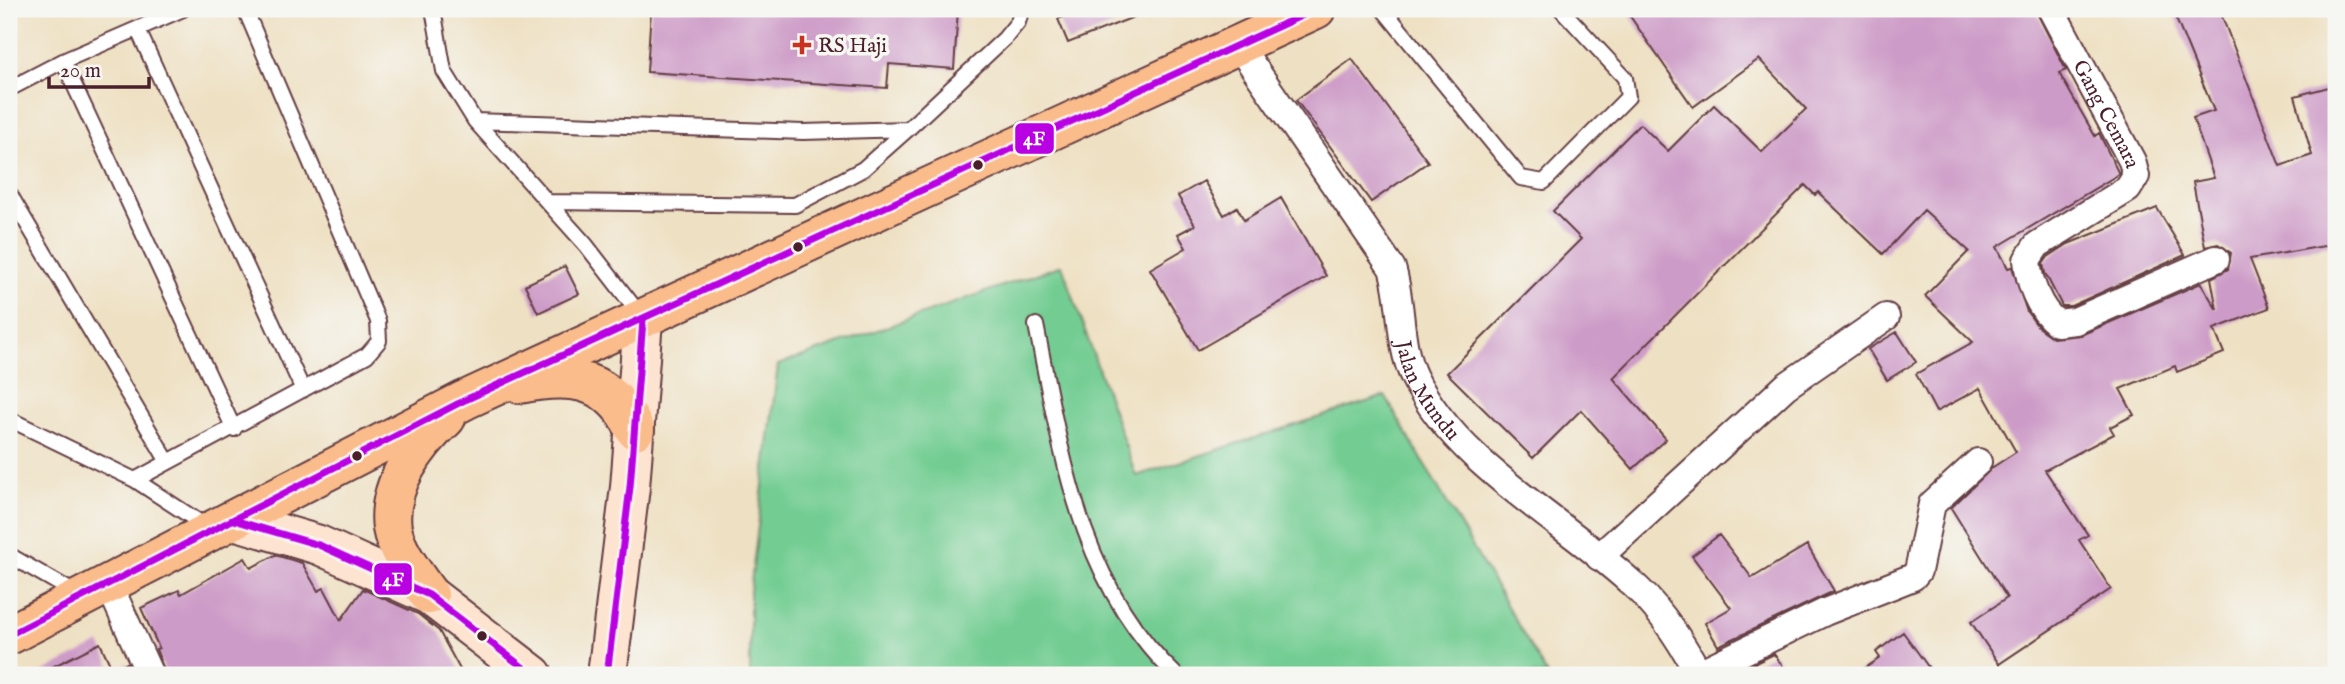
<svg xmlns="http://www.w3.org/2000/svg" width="2345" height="684" viewBox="0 0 2345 684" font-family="'IM FELL English',serif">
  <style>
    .green { fill: #73cd93; stroke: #5e765f; stroke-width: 2 }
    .building { fill: #cd9bc7 }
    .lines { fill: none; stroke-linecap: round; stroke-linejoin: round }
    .lane-casing { stroke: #633c42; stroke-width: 18 }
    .street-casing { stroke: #633c42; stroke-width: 30 }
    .secondary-casing { stroke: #633c42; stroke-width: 42 }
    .primary-casing { stroke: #633c42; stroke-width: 42 }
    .lane { stroke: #fff; stroke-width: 14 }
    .street { stroke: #fff; stroke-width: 26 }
    .secondary { stroke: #fde4d1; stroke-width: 38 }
    .primary { stroke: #fabc8b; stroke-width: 38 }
    .bus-1-casing { stroke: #f6f6f2; stroke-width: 12 }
    .bus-1 { stroke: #b900e2; stroke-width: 7 }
    .poi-dot { fill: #c8321e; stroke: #f6f6f2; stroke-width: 2.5 }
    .bus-dot { fill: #4a1f2b; stroke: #f6f6f2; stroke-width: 2.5 }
    .labels { text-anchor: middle; stroke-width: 7; stroke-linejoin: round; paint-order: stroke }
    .poi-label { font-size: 21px; fill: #4a1f2b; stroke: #f6f6f2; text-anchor: start }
    .street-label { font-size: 21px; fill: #4a1f2b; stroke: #f6f6f2 }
    .line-badge { stroke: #f6f6f2; stroke-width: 2.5 }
    .badge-label { font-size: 19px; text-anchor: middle; font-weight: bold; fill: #fff }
  </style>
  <rect width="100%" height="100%" fill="#f6f6f2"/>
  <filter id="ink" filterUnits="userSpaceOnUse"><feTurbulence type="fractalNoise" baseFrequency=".0143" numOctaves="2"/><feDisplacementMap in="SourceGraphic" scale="14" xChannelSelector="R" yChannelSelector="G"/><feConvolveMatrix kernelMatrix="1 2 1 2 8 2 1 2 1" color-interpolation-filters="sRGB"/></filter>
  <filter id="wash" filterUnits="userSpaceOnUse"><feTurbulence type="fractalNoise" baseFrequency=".00686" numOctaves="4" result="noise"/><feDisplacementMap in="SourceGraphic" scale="28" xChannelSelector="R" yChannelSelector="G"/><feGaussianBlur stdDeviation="1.57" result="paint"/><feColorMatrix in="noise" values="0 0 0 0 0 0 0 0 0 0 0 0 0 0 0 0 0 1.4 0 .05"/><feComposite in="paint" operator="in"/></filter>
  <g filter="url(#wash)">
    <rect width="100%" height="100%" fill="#eee0c2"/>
    <path class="green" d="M 1062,265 L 1136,476 L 1385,396 L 1547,675 L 750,675 L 750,591 L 778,365 Z"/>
    <g id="blocks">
      <path class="building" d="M 651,9 L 958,9 L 954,69 L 889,64 L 887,88 L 647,72 Z
        M 1084,9 L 1149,9 L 1149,11 L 1068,43 L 1058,19 Z
        M 1625,9 L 2035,9 L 2066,70 L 2059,73 L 2095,136 L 2099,133 L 2119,174 L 1997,247 L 2008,268 L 2012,267 L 2027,312 L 2039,328 L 2053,338 L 2081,335 L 2201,283 L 2217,310 L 2211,278 L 2228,269 L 2231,253 L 2218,244 L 2205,247 L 2193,182 L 2214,178 L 2193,118 L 2214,111 L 2172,9 L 2219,9 L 2280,166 L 2312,155 L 2295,96 L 2336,85 L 2336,244 L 2250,259 L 2269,308 L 2214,329 L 2224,353 L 2177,372 L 2175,366 L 2120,389 L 2134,415 L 2110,427 L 2114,434 L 2045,470 L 2088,535 L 2079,540 L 2111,589 L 1999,664 L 1971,622 L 2007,598 L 1951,508 L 1993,467 L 2016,452 L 1980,388 L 1936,412 L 1916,374 L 1973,342 L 1925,296 L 1969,251 L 1924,210 L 1883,254 L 1818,192 L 1815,195 L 1805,185 L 1613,378 L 1666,439 L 1633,469 L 1581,410 L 1533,458 L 1447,373 L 1581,239 L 1553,211 L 1640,124 L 1668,151 L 1714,105 L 1762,152 L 1806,109 L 1759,59 L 1693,107 Z
        M 1352,59 L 1428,162 L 1371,202 L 1296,100 Z
        M 1204,181 L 1224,215 L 1237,207 L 1244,220 L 1281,198 L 1326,276 L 1198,350 L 1150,269 L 1186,248 L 1178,234 L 1195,225 L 1178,196 Z
        M 2157,208 L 2185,255 L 2071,306 L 2062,306 L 2045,273 L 2043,264 L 2048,257 L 2068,244 Z
        M 565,266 L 579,294 L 538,313 L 525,285 Z
        M 1897,332 L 1916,362 L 1887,380 L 1868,349 Z
        M 1719,535 L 1752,578 L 1807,545 L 1834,591 L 1718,646 L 1705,623 L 1731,608 L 1692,556 Z
        M 275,555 L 302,563 L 318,591 L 324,588 L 341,620 L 363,589 L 418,614 L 439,631 L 463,675 L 166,675 L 156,649 L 159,648 L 141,608 L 179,590 L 181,594 L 245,558 L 251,568 Z
        M 1903,632 L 1934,675 L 1855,675 L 1880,658 L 1876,652 Z
        M 100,643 L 113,671 L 127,663 L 133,675 L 36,675 Z
        M 1774,654 L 1789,675 L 1735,673 Z"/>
    </g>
  </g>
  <g filter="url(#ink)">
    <use href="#blocks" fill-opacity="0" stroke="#633c42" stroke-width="2"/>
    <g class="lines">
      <g class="lane-casing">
        <path id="lane" d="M 433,9 L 444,71 L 475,121 L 586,245 L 641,316
          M 1383,9 L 1521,178 L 1544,182 L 1628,97 L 1625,78 L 1561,9
          M 138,30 L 303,390
          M 63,61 L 234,429
          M 9,89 L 63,61 L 183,9
          M 475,121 L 803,132 L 908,129 L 1005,38 L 1018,22 L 1022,9
          M 9,193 L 168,462
          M 550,202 L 795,205 L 863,169 L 908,129
          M 1036,325 C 1061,449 1078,583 1176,675
          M 9,419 L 135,480 L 210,529
          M 135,480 L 367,355 L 379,341 L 378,321 L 245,9
          M 9,555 L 77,594"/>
      </g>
      <g class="street-casing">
        <g id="street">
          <path id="s1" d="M 2051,9 L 2132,161 L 2136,176 L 2128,189 L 2037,245 L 2027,260 C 2029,282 2039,310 2057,323 L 2075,321 L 2216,259"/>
          <path id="s2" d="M 1239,46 L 1392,268 C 1403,303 1398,344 1414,377 C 1457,466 1568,522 1638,589 C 1664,614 1682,644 1700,675"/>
          <path d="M 1599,557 L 1786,386 L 1886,317"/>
          <path d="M 109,585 L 150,675"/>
          <path d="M 1699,673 L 1825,612 L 1913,577 L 1918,571 L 1932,504 L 1978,462"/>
        </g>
      </g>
      <g class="secondary-casing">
        <path id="secondary" d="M 234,520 L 319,545 L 429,595 L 533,675
          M 607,675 L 630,487 L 643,320"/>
      </g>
      <g class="primary-casing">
        <path id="primary" d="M 520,384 C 573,373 611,379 635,430
          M 429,595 C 415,575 396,552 392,528 C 386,486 417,444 446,418
          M 9,635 L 465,400 L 1316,9"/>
      </g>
      <use href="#lane" class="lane"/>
      <use href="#street" class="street"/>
      <use href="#secondary" class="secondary"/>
      <use href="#primary" class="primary"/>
      <g class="bus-1-casing">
        <path id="bus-1" d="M 234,520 L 319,545 L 429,595 L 533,675
          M 9,635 L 465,400 L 1316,9
          M 607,675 L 630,487 L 643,320"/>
      </g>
      <use href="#bus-1" class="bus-1"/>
    </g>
  </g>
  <path class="poi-dot" d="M798.5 34.5h7v7h7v7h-7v7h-7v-7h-7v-7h7z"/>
  <g class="bus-dot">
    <circle cx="978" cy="165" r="6"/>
    <circle cx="798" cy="247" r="6"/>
    <circle cx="357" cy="456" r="6"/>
    <circle cx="482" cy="636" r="6"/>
  </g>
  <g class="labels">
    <g class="poi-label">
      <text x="818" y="52">RS Haji</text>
    </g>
    <g class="street-label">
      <text dy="7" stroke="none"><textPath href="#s1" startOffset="119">Gang Cemara</textPath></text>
      <text dy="7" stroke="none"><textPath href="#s2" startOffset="399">Jalan Mundu</textPath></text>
    </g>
  </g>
  <g class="line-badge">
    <rect x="1014" y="122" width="41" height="33" rx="7" fill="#b900e2"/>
    <rect x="373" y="562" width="40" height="34" rx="7" fill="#b900e2"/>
  </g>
  <g class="badge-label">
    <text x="1034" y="145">4F</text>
    <text x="393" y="586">4F</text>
  </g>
  <rect width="2345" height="684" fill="none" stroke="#f6f6f2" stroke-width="35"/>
  <path d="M49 77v10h100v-10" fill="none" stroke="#4a1f2b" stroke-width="3.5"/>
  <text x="60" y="77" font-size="21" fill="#4a1f2b" stroke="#f6f6f2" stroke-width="5" paint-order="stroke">20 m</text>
</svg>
